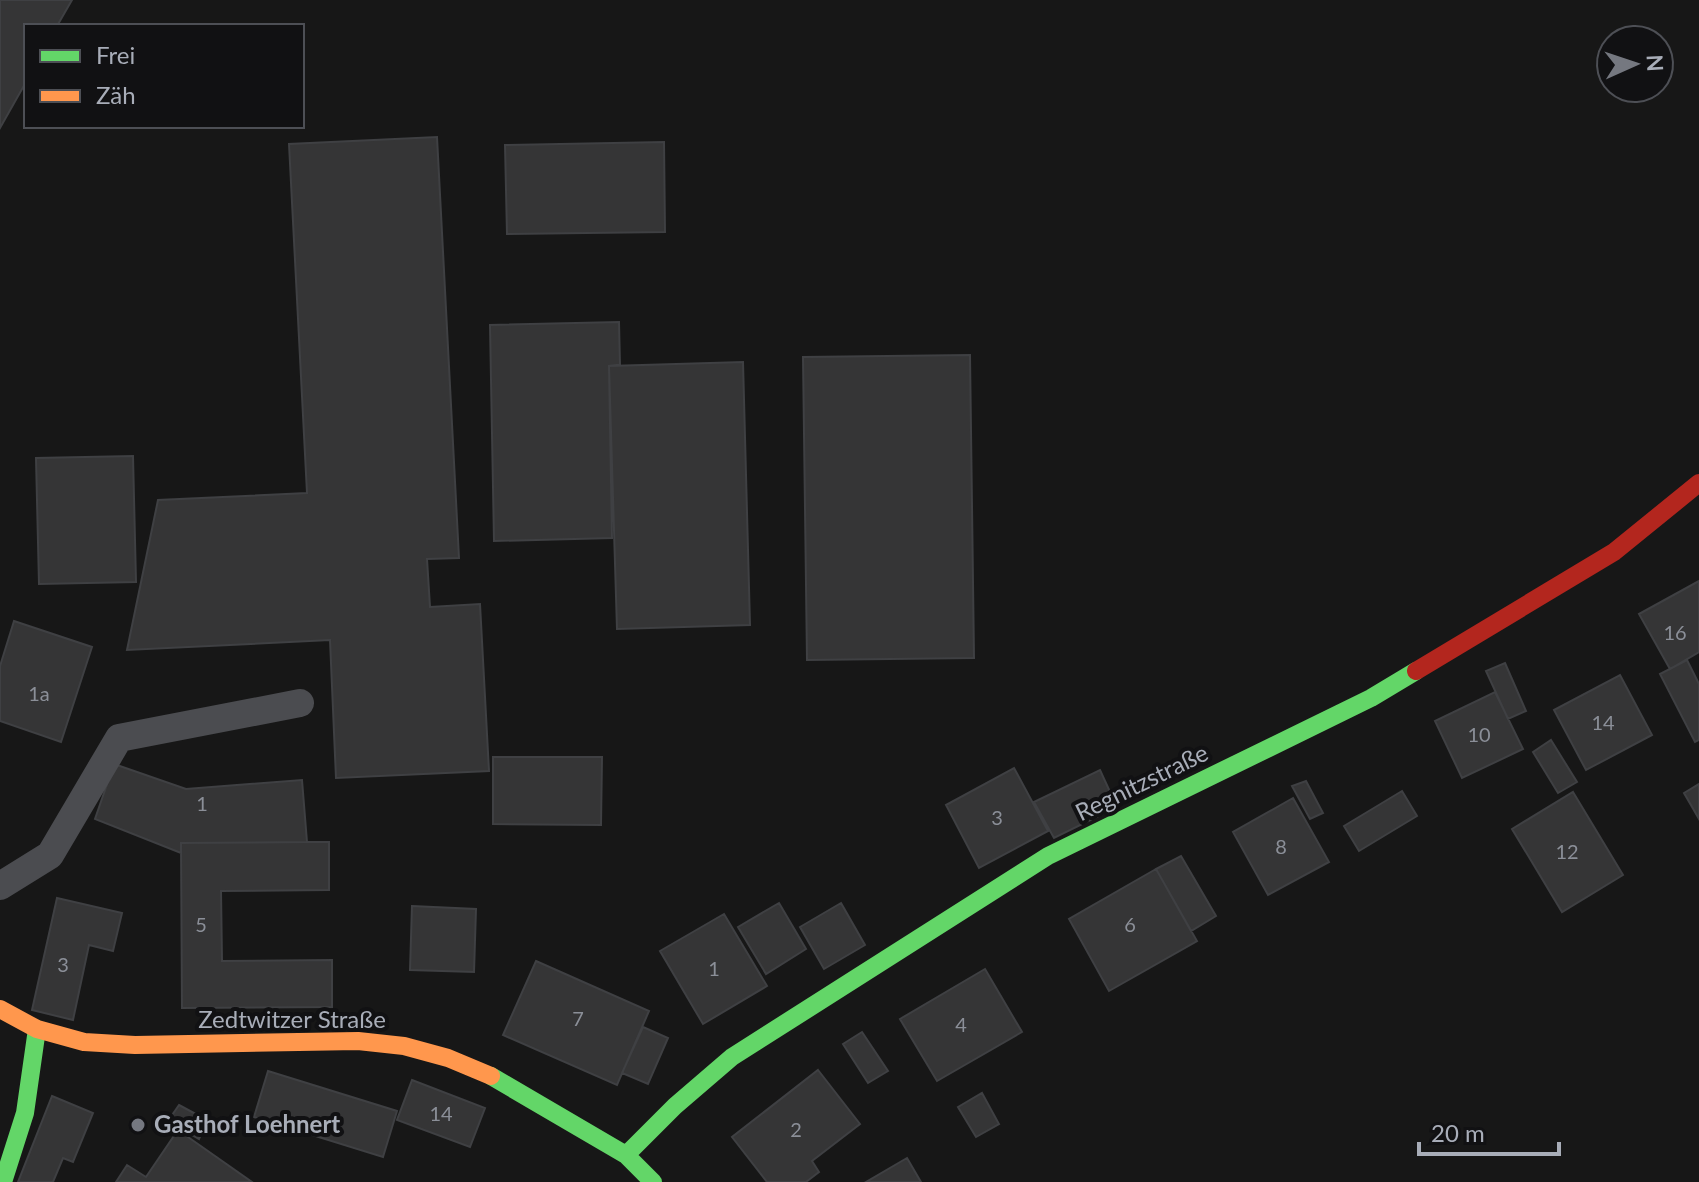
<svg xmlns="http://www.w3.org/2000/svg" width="1699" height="1182" viewBox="0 0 1699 1182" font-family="Lato,sans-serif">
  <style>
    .building { fill: #353536; stroke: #3f4043; stroke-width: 2 }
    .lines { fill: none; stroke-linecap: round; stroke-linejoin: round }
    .lane { stroke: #4b4c50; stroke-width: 28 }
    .fast { stroke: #63d668; stroke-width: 18 }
    .slow { stroke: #ff974d; stroke-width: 18 }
    .jam { stroke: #b3261e; stroke-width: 18 }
    .poi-dot { fill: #757880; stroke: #111113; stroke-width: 3 }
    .labels { text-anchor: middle; stroke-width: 8; stroke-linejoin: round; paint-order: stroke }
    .number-label { font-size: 20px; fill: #8b8f98 }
    .street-label { font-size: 24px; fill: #a8adb8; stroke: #111113 }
    .poi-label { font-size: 24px; font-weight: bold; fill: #a8adb8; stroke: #111113; text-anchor: start }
  </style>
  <rect width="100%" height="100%" fill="#171717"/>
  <path class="building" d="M 0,0 L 72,0 L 57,26 L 26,26 L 26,82 L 0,128 Z
    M 437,137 L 459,558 L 427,559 L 430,607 L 480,604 L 489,771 L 336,778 L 330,640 L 127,650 L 158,500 L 307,493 L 289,144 Z
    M 664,142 L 665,232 L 507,234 L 505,145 Z
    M 619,322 L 620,365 L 609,366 L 612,538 L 494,541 L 490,325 Z
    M 970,355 L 974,658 L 807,660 L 803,357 Z
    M 743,362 L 750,625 L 617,629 L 609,366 Z
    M 133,456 L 136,582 L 39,584 L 36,458 Z
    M 1699,581 L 1699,652 L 1670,669 L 1639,614 Z
    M 14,621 L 92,647 L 61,742 L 0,721 L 0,666 Z
    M 1687,660 L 1699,684 L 1699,740 L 1695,742 L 1660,674 Z
    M 1505,663 L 1526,711 L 1508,719 L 1486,671 Z
    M 1620,675 L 1652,735 L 1586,770 L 1554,710 Z
    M 1495,692 L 1523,749 L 1462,778 L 1435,721 Z
    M 1551,740 L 1577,782 L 1558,793 L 1533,752 Z
    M 493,757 L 602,757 L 601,825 L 493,824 Z
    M 114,764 L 186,789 L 302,780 L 307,842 L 181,843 L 181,853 L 95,819 Z
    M 1014,768 L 1048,831 L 979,868 L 946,805 Z
    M 1100,770 L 1117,807 L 1054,838 L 1034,802 Z
    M 1306,781 L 1323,813 L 1310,819 L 1292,786 Z
    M 1699,784 L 1699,819 L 1684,793 Z
    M 1402,791 L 1417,816 L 1359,851 L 1344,826 Z
    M 1573,792 L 1623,875 L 1562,912 L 1512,829 Z
    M 1293,798 L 1329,862 L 1268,895 L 1233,832 Z
    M 307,842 L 329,842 L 329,890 L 221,891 L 222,961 L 332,960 L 332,1007 L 182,1008 L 181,843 Z
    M 1181,856 L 1216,916 L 1191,931 L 1156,869 Z
    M 1156,869 L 1197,941 L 1109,991 L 1069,919 Z
    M 57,898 L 122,913 L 113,951 L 89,945 L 73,1020 L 32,1010 Z
    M 779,903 L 806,949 L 766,974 L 738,927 Z
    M 841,903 L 865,945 L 824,969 L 800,927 Z
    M 412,906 L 476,909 L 474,972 L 410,970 Z
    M 724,914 L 767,986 L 703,1024 L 660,951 Z
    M 536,961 L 649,1011 L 617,1085 L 503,1035 Z
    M 985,969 L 1022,1032 L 937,1081 L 900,1019 Z
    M 643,1027 L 668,1038 L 648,1084 L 622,1073 Z
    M 862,1032 L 888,1071 L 868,1083 L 843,1044 Z
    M 818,1070 L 860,1124 L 812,1161 L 819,1172 L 806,1182 L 767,1182 L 732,1137 Z
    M 268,1071 L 397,1111 L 383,1157 L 254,1117 Z
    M 412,1080 L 485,1108 L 470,1147 L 397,1120 Z
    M 982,1093 L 999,1124 L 976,1137 L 958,1107 Z
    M 52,1096 L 93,1113 L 73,1162 L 63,1158 L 53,1182 L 18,1182 Z
    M 179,1105 L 207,1120 L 199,1139 L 168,1121 Z
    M 178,1130 L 252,1182 L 116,1182 L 127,1165 L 146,1177 Z
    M 907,1158 L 921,1182 L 866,1182 Z"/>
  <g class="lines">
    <path class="lane" d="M 0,886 L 50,855 L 119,738 L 300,703"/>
    <path class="fast" d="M 491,1076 L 626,1155 L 653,1182
      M 626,1155 L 675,1106 L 732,1057 L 1048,856 L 1371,698 L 1416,671
      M 3,1182 L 25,1113 L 37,1029"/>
    <path class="slow" d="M 0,1009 L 37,1029 L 84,1042 L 135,1045 L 358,1041 L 404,1046 L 448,1058 L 491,1076"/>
    <path class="jam" d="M 1416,671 L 1614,552 L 1699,483"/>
  </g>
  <circle class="poi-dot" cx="138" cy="1125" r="8"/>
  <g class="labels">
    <g class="number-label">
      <text x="1675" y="640">16</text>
      <text x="39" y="701">1a</text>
      <text x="1603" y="730">14</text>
      <text x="1479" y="742">10</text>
      <text x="202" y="811">1</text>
      <text x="997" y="825">3</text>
      <text x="1281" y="854">8</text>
      <text x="1567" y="859">12</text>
      <text x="201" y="932">5</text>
      <text x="1130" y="932">6</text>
      <text x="63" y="972">3</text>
      <text x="714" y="976">1</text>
      <text x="578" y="1026">7</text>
      <text x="961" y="1032">4</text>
      <text x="441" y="1121">14</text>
      <text x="796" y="1137">2</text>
    </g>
    <g class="street-label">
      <text transform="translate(1142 783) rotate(-26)" y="8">Regnitzstraße</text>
      <text x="292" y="1028">Zedtwitzer Straße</text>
    </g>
    <g class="poi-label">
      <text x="154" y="1133">Gasthof Loehnert</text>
    </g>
  </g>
  <rect x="24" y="24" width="280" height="104" fill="#111113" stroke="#4d4f55" stroke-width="2"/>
  <rect x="40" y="50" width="40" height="12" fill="#63d668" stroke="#4d4f55" stroke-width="2"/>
  <text x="96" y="64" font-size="24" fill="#a8adb8">Frei</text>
  <rect x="40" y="90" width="40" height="12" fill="#ff974d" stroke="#4d4f55" stroke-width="2"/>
  <text x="96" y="104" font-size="24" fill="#a8adb8">Zäh</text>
  <g transform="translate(1635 64) rotate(87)"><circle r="38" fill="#111113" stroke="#4d4f55" stroke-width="2"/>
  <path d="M0-6L14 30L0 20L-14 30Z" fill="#757880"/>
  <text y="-12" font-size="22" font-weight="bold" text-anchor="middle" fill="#a8adb8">N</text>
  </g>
  <path d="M1419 1142v12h140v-12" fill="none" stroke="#a8adb8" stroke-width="4"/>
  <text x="1431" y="1142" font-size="24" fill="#a8adb8" stroke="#111113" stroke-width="6" paint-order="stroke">20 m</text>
</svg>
